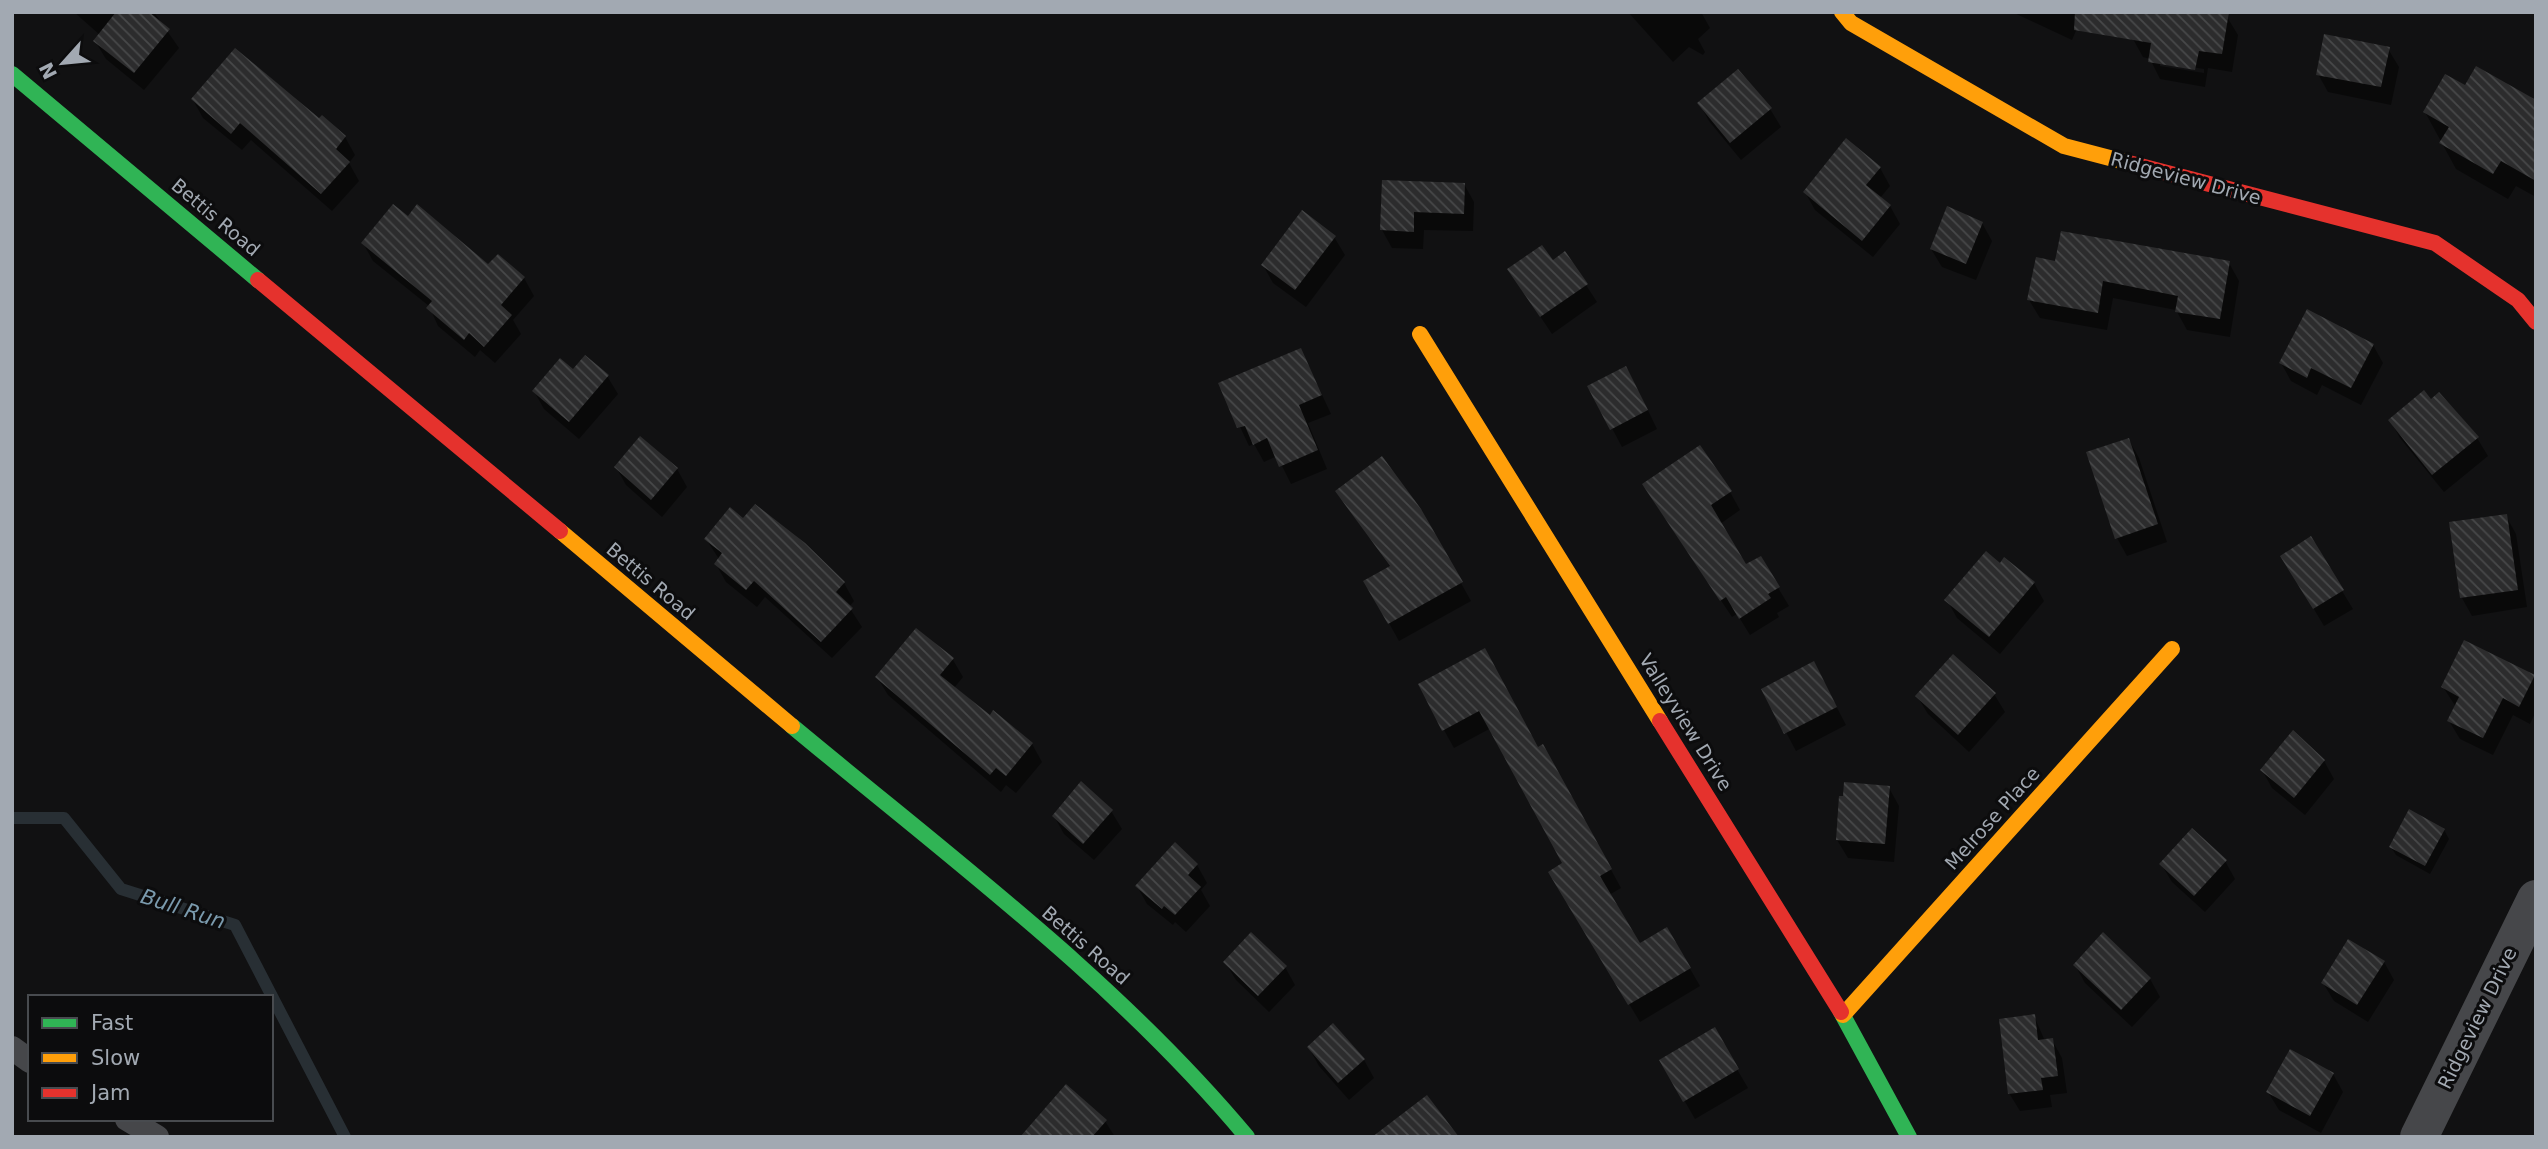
<svg xmlns="http://www.w3.org/2000/svg" width="2548" height="1149" viewBox="0 0 2548 1149" font-family="'DejaVu Sans',sans-serif">
  <style>
    .shadow { fill: #0007; fill-rule: evenodd }
    .lines { fill: none; stroke-linecap: round; stroke-linejoin: round }
    .stream { stroke: #282f34; stroke-width: 12 }
    .building { fill: url(#building-back-hatch) }
    .lane { stroke: #46474a; stroke-width: 24 }
    .street { stroke: #46474a; stroke-width: 38 }
    .fast { stroke: #30b455; stroke-width: 16 }
    .slow { stroke: #ff9f0a; stroke-width: 16 }
    .jam { stroke: #e5322d; stroke-width: 16 }
    .labels { text-anchor: middle; stroke-width: 6; stroke-linejoin: round; paint-order: stroke }
    .street-label { font-size: 19px; fill: #a2a9b2; stroke: #0c0c0d }
    .water-label { font-size: 21px; font-style: italic; fill: #7a9aad; stroke: #0c0c0d }
  </style>
  <defs>
    <pattern id="building-back-hatch" width="6" height="6" patternUnits="userSpaceOnUse" patternTransform="scale(1.75)"><rect width="6" height="6" fill="#2c2c2d"/><path d="M-1 5l2 2M0 0l6 6M5-1l2 2" fill="none" stroke="#474849"/></pattern>
  </defs>
  <rect width="100%" height="100%" fill="#111112"/>
  <path class="shadow" d="M 74,12 L 154,12 L 179,48 L 144,90 L 106,59 L 95,41 L 100,35 Z
    M 1628,12 L 1701,12 L 1710,28 L 1698,39 L 1705,52 L 1703,55 L 1689,47 L 1673,62 Z
    M 2012,12 L 2084,12 L 2072,40 Z
    M 2227,17 L 2238,35 L 2232,72 L 2208,68 L 2205,87 L 2160,79 L 2150,59 L 2143,57 L 2133,39 ZM 2160,62 L 2204,69 L 2204,73 L 2160,66 Z
    M 2388,49 L 2399,67 L 2391,105 L 2328,92 L 2318,74 Z
    M 2465,88 L 2536,102 L 2536,197 L 2516,186 L 2508,199 L 2456,169 L 2425,112 Z
    M 193,100 L 319,121 L 345,137 L 355,155 L 349,163 L 359,181 L 332,211 L 251,140 L 242,150 L 203,118 Z
    M 1699,103 L 1770,109 L 1781,127 L 1741,160 L 1709,121 Z
    M 1880,168 L 1890,186 L 1880,198 L 1890,206 L 1900,224 L 1873,257 L 1815,210 L 1805,192 Z
    M 1384,182 L 1464,184 L 1474,202 L 1473,231 L 1424,230 L 1423,249 L 1392,248 L 1382,230 Z
    M 408,218 L 488,267 L 524,278 L 534,296 L 513,320 L 521,334 L 495,363 L 480,350 L 475,357 L 438,326 L 429,306 L 373,261 L 363,243 Z
    M 1982,223 L 1992,241 L 1976,280 L 1942,267 L 1931,249 Z
    M 1334,237 L 1345,255 L 1306,307 L 1273,283 L 1263,265 Z
    M 1553,263 L 1586,285 L 1597,302 L 1552,334 L 1509,270 Z
    M 2057,263 L 2229,263 L 2239,281 L 2230,337 L 2187,330 L 2176,310 L 2113,298 L 2107,330 L 2040,318 L 2029,300 Z
    M 2373,345 L 2383,363 L 2361,405 L 2322,385 L 2317,395 L 2291,381 L 2281,363 Z
    M 1301,350 L 1331,414 L 1308,423 L 1327,469 L 1291,484 L 1277,456 L 1264,462 L 1254,444 L 1249,446 L 1220,384 Z
    M 573,371 L 607,376 L 618,394 L 579,439 L 544,409 L 534,391 Z
    M 1636,386 L 1657,429 L 1622,447 L 1590,387 Z
    M 2439,395 L 2477,438 L 2488,456 L 2444,492 L 2400,438 L 2390,420 L 2431,402 Z
    M 2129,440 L 2139,458 L 2167,542 L 2127,556 L 2117,538 Z
    M 616,467 L 677,469 L 687,487 L 662,517 L 626,485 Z
    M 1337,492 L 1420,510 L 1471,601 L 1399,641 L 1366,582 L 1391,568 Z
    M 1730,492 L 1740,510 L 1720,524 L 1745,567 L 1760,558 L 1789,606 L 1777,613 L 1779,617 L 1750,635 L 1737,614 L 1732,617 L 1655,502 Z
    M 2506,516 L 2516,534 L 2527,607 L 2472,616 L 2462,598 L 2451,524 Z
    M 743,520 L 844,583 L 854,601 L 849,607 L 862,627 L 832,658 L 765,597 L 757,607 L 726,582 L 716,564 L 719,559 L 706,539 Z
    M 2000,565 L 2034,583 L 2044,601 L 2000,654 L 1957,618 L 1947,600 Z
    M 2293,574 L 2342,591 L 2353,609 L 2324,626 Z
    M 917,630 L 953,660 L 963,677 L 954,688 L 990,717 L 1032,744 L 1042,762 L 1016,793 L 1006,785 L 1001,792 L 888,695 L 877,677 Z
    M 1495,668 L 1538,749 L 1553,764 L 1621,888 L 1609,895 L 1640,945 L 1667,929 L 1700,986 L 1640,1022 L 1550,872 L 1565,864 L 1491,728 L 1454,748 L 1444,730 Z
    M 2534,676 L 2536,711 L 2530,724 L 2513,715 L 2493,755 L 2460,739 L 2449,721 L 2456,707 L 2443,687 Z
    M 1823,681 L 1846,725 L 1796,751 L 1763,689 Z
    M 1994,694 L 2005,712 L 1969,752 L 1928,714 L 1917,696 Z
    M 2324,761 L 2334,779 L 2305,815 L 2272,788 L 2262,770 Z
    M 1889,788 L 1899,806 L 1894,862 L 1848,858 L 1837,840 Z
    M 1111,811 L 1122,829 L 1094,860 L 1064,834 L 1054,816 Z
    M 2444,830 L 2449,839 L 2430,874 L 2396,855 L 2391,847 Z
    M 2225,861 L 2235,879 L 2205,912 L 2172,882 L 2161,864 Z
    M 1197,865 L 1207,883 L 1201,890 L 1210,906 L 1186,932 L 1175,922 L 1173,925 L 1147,904 L 1137,886 Z
    M 2103,935 L 2150,979 L 2160,997 L 2132,1027 L 2085,983 L 2075,965 Z
    M 1225,962 L 1285,967 L 1295,985 L 1269,1012 L 1236,980 Z
    M 2384,962 L 2394,980 L 2368,1022 L 2334,1001 L 2323,983 Z
    M 2034,1016 L 2045,1041 L 2052,1040 L 2062,1058 L 2067,1093 L 2050,1095 L 2052,1107 L 2020,1111 L 2009,1093 Z
    M 1333,1026 L 1364,1060 L 1374,1078 L 1349,1100 L 1319,1066 L 1309,1048 Z
    M 1714,1030 L 1748,1088 L 1695,1119 L 1661,1060 Z
    M 2333,1074 L 2343,1092 L 2321,1133 L 2279,1110 L 2268,1092 Z
    M 1105,1121 L 1115,1137 L 1031,1137 Z"/>
  <g class="lines">
    <path class="stream" d="M 12,818 L 64,818 L 121,889 L 235,925 L 345,1137"/>
  </g>
  <path class="building" d="M 116,12 L 149,12 L 170,29 L 134,73 L 93,41 Z
    M 2075,12 L 2229,12 L 2222,54 L 2199,51 L 2195,70 L 2148,62 L 2151,43 L 2074,30 Z
    M 2324,34 L 2390,47 L 2381,87 L 2316,75 Z
    M 235,48 L 319,118 L 322,115 L 346,136 L 336,149 L 350,162 L 321,194 L 240,123 L 231,134 L 191,99 Z
    M 2476,66 L 2536,100 L 2536,181 L 2501,161 L 2493,174 L 2439,143 L 2449,127 L 2423,112 L 2445,74 L 2465,85 Z
    M 1738,69 L 1772,108 L 1730,143 L 1697,103 Z
    M 1846,138 L 1881,167 L 1866,185 L 1891,205 L 1862,241 L 1803,192 Z
    M 1382,180 L 1465,183 L 1464,214 L 1414,212 L 1414,232 L 1380,230 Z
    M 393,204 L 408,216 L 417,204 L 488,264 L 498,254 L 525,277 L 501,305 L 512,315 L 484,347 L 469,333 L 464,340 L 426,308 L 432,301 L 361,243 Z
    M 1947,206 L 1983,222 L 1966,264 L 1930,249 Z
    M 1302,210 L 1336,236 L 1295,290 L 1261,265 Z
    M 2061,231 L 2230,261 L 2220,319 L 2175,312 L 2178,296 L 2103,281 L 2098,313 L 2027,300 L 2036,257 L 2055,261 Z
    M 1542,245 L 1553,260 L 1565,251 L 1588,284 L 1540,317 L 1507,269 Z
    M 2307,309 L 2374,344 L 2351,388 L 2311,368 L 2307,378 L 2279,363 Z
    M 1301,348 L 1322,395 L 1299,405 L 1318,450 L 1279,467 L 1267,438 L 1253,445 L 1245,426 L 1237,428 L 1218,383 Z
    M 585,355 L 609,375 L 569,422 L 532,391 L 560,358 L 573,369 Z
    M 1626,366 L 1648,410 L 1610,430 L 1587,386 Z
    M 2424,390 L 2431,399 L 2439,392 L 2479,437 L 2432,475 L 2388,420 Z
    M 640,436 L 678,468 L 651,500 L 614,467 Z
    M 2129,438 L 2158,524 L 2115,539 L 2086,452 Z
    M 1700,445 L 1732,491 L 1711,505 L 1746,564 L 1761,556 L 1780,587 L 1768,594 L 1771,598 L 1739,619 L 1726,597 L 1720,601 L 1642,484 Z
    M 1382,456 L 1421,509 L 1463,582 L 1388,624 L 1363,581 L 1390,566 L 1335,491 Z
    M 755,504 L 805,543 L 845,582 L 836,592 L 853,608 L 821,642 L 754,581 L 746,590 L 714,564 L 722,553 L 704,539 L 730,507 L 743,518 Z
    M 2507,514 L 2518,590 L 2460,598 L 2449,522 Z
    M 2311,536 L 2344,590 L 2313,609 L 2280,556 Z
    M 1986,551 L 2000,563 L 2004,557 L 2035,582 L 1989,637 L 1944,600 Z
    M 916,628 L 954,658 L 940,675 L 990,715 L 993,710 L 1033,743 L 1006,776 L 996,768 L 990,775 L 875,677 Z
    M 2464,640 L 2535,675 L 2519,707 L 2503,698 L 2483,738 L 2447,721 L 2459,697 L 2441,687 Z
    M 1485,648 L 1538,747 L 1543,744 L 1612,869 L 1600,876 L 1640,943 L 1667,927 L 1691,968 L 1628,1005 L 1548,872 L 1562,863 L 1479,711 L 1442,731 L 1418,684 Z
    M 1953,654 L 1996,693 L 1958,735 L 1915,696 Z
    M 1814,661 L 1837,707 L 1784,734 L 1761,689 Z
    M 2293,730 L 2325,760 L 2294,798 L 2260,770 Z
    M 1081,781 L 1113,810 L 1083,844 L 1052,816 Z
    M 1844,782 L 1890,786 L 1885,844 L 1836,840 L 1839,796 L 1843,796 Z
    M 2409,809 L 2445,829 L 2425,866 L 2389,847 Z
    M 2192,828 L 2227,860 L 2194,896 L 2159,864 Z
    M 1175,842 L 1198,864 L 1188,875 L 1201,887 L 1175,915 L 1164,906 L 1162,909 L 1135,886 Z
    M 1251,932 L 1287,966 L 1258,996 L 1223,962 Z
    M 2103,932 L 2151,978 L 2121,1010 L 2073,965 Z
    M 2348,939 L 2385,961 L 2357,1005 L 2321,983 Z
    M 2035,1014 L 2038,1040 L 2053,1038 L 2058,1076 L 2041,1078 L 2043,1090 L 2008,1094 L 1999,1019 Z
    M 1333,1023 L 1365,1059 L 1338,1083 L 1307,1047 Z
    M 1715,1027 L 1739,1069 L 1683,1102 L 1659,1060 Z
    M 2290,1049 L 2334,1073 L 2310,1116 L 2266,1092 Z
    M 1066,1084 L 1107,1120 L 1092,1137 L 1020,1137 Z
    M 1427,1095 L 1459,1137 L 1372,1137 Z"/>
  <g class="lines">
    <path class="lane" d="M 12,1048 L 30,1061
      M 127,1119 L 157,1137"/>
    <path class="street" d="M 2419,1137 L 2536,899"/>
    <path class="fast" d="M 12,74 L 258,280
      M 792,726 C 948,856 1116,980 1247,1137
      M 1841,1012 L 1909,1137"/>
    <path class="slow" d="M 1842,12 L 1851,23 L 2064,146 L 2125,162
      M 1420,334 L 1660,721
      M 560,531 L 792,726
      M 1843,1015 L 2172,649"/>
    <path class="jam" d="M 2125,162 L 2435,243 L 2518,300 L 2536,322
      M 258,280 L 560,531
      M 1660,721 L 1841,1012"/>
  </g>
  <g class="labels">
    <g class="street-label">
      <text transform="translate(2186 178) rotate(15)" y="7">Ridgeview Drive</text>
      <text transform="translate(216 217) rotate(40)" y="7">Bettis Road</text>
      <text transform="translate(651 581) rotate(40)" y="7">Bettis Road</text>
      <text transform="translate(1686 722) rotate(58)" y="7">Valleyview Drive</text>
      <text transform="translate(1992 818) rotate(-48)" y="7">Melrose Place</text>
      <text transform="translate(1086 945) rotate(41)" y="7">Bettis Road</text>
      <text transform="translate(2477 1018) rotate(-64)" y="7">Ridgeview Drive</text>
    </g>
    <g class="water-label">
      <text transform="translate(183 909) rotate(18)" y="7">Bull Run</text>
    </g>
  </g>
  <rect width="2548" height="1149" fill="none" stroke="#a2a9b2" stroke-width="28"/>
  <rect x="28" y="995" width="245" height="126" fill="#0c0c0d" stroke="#484b4f" stroke-width="2"/>
  <rect x="42" y="1018" width="35" height="10" fill="#30b455" stroke="#484b4f" stroke-width="2"/>
  <text x="91" y="1030" font-size="21" fill="#a2a9b2">Fast</text>
  <rect x="42" y="1053" width="35" height="10" fill="#ff9f0a" stroke="#484b4f" stroke-width="2"/>
  <text x="91" y="1065" font-size="21" fill="#a2a9b2">Slow</text>
  <rect x="42" y="1088" width="35" height="10" fill="#e5322d" stroke="#484b4f" stroke-width="2"/>
  <text x="91" y="1100" font-size="21" fill="#a2a9b2">Jam</text>
  <g transform="translate(63 63) rotate(243)" stroke="#0c0c0d" stroke-width="5" paint-order="stroke">
  <path d="M0-5L12 26L0 18L-12 26Z" fill="#a2a9b2"/>
  <text y="-10" font-size="19" font-weight="bold" text-anchor="middle" fill="#a2a9b2">N</text>
  </g>
</svg>
